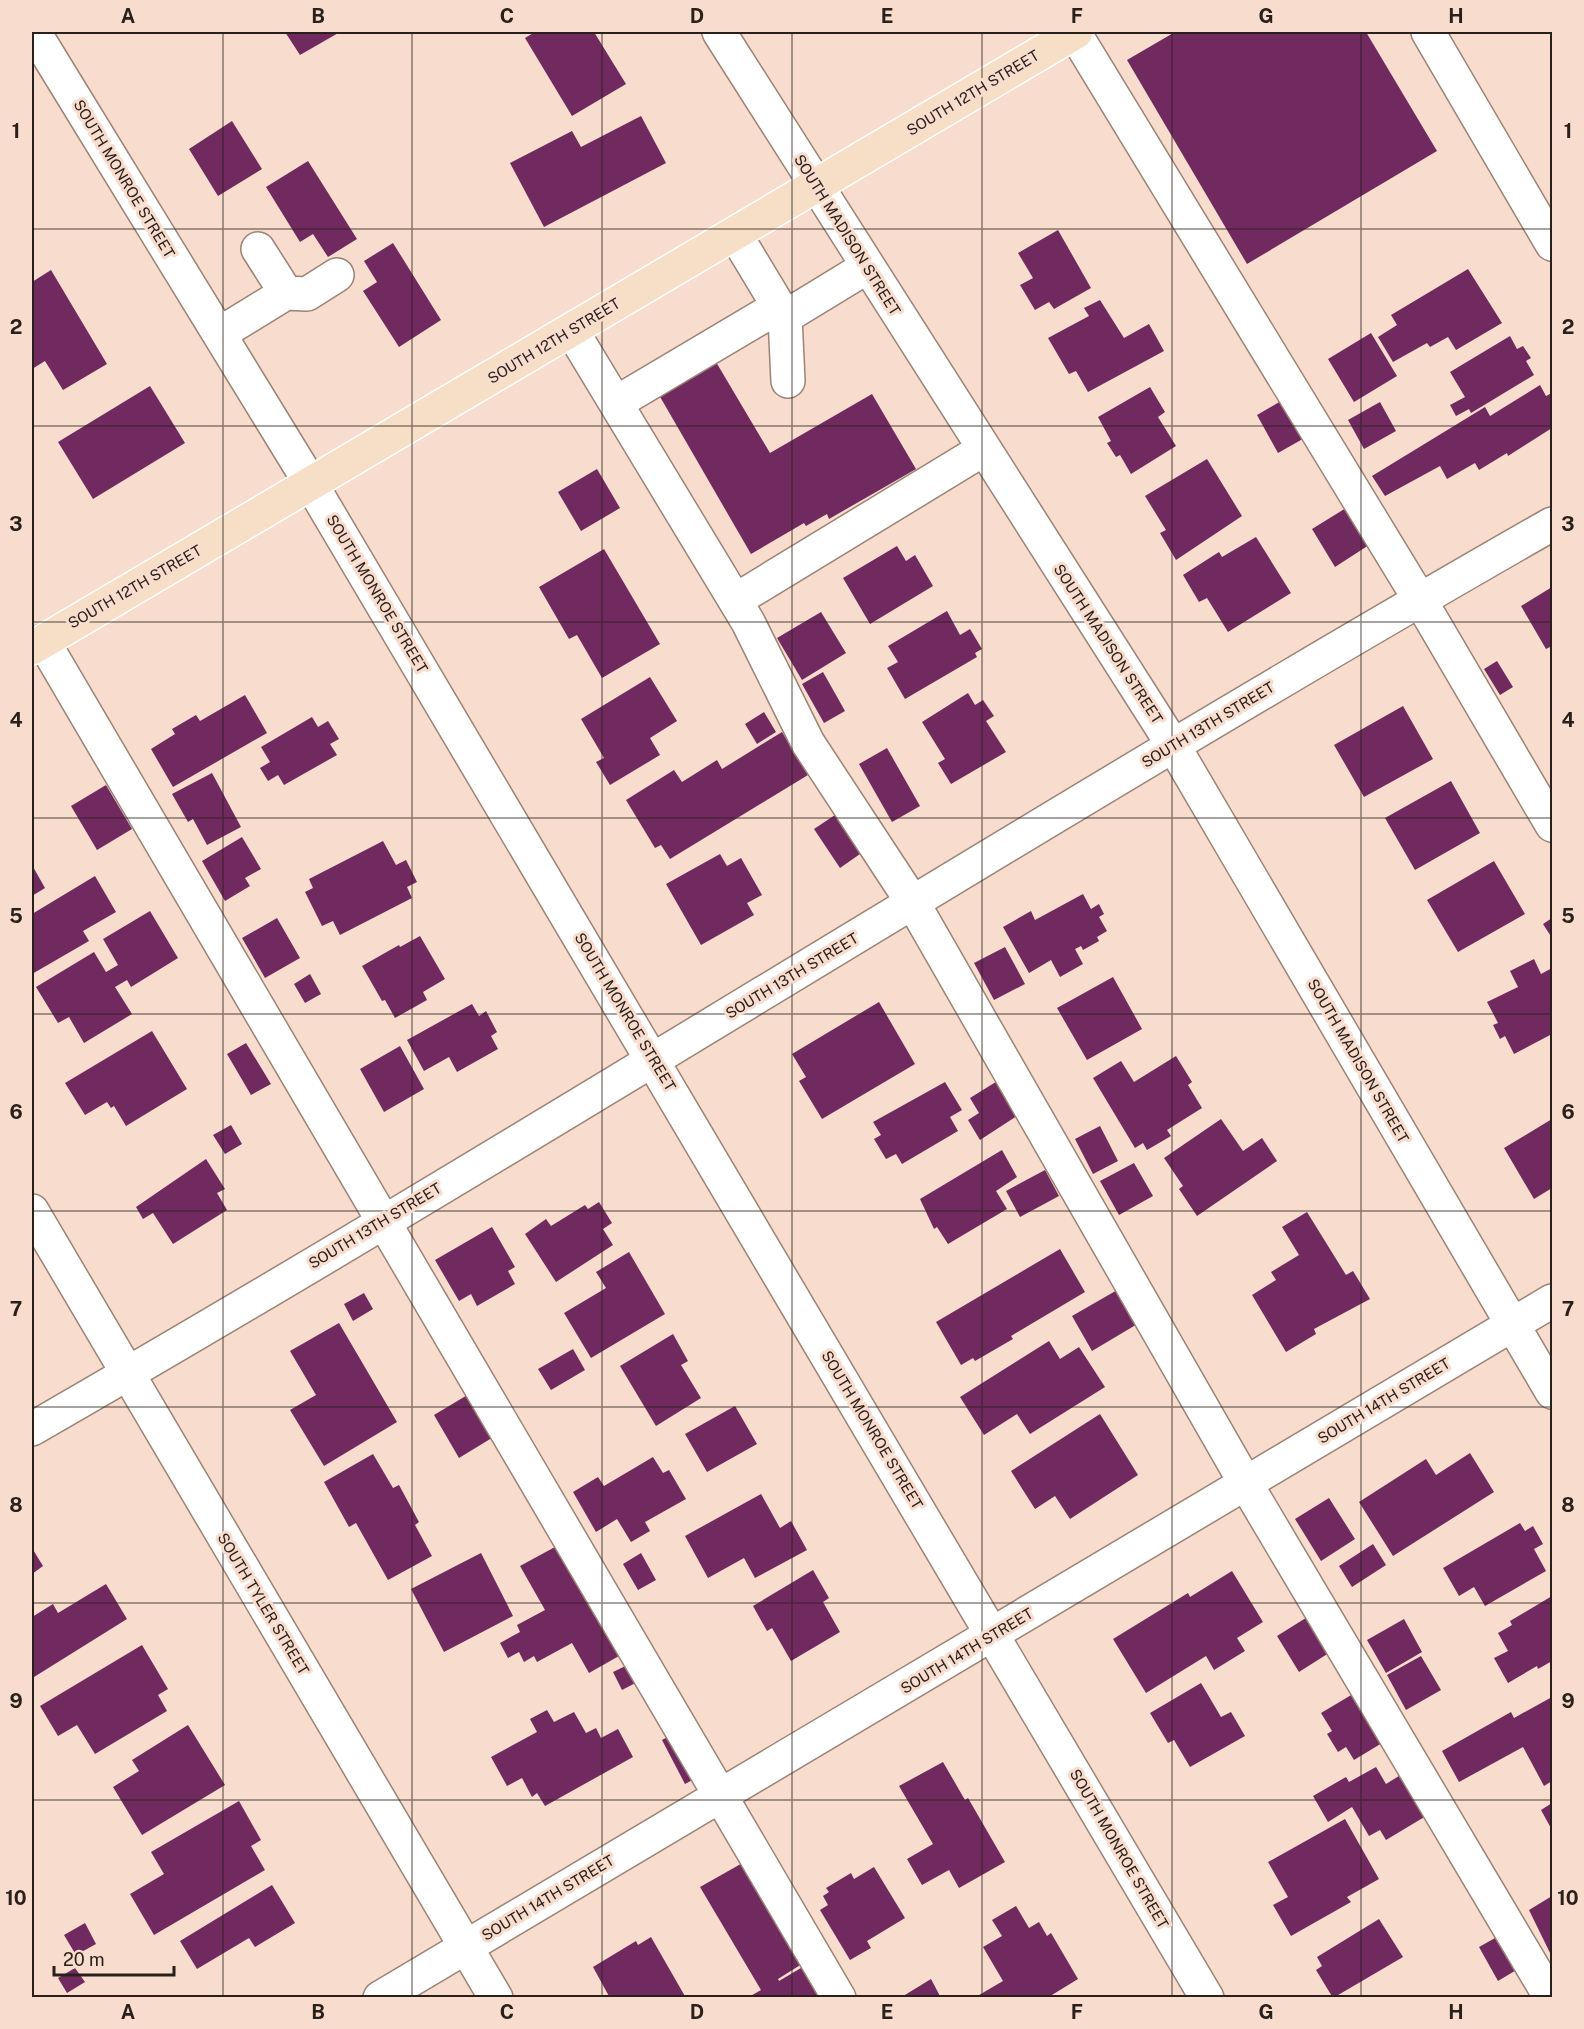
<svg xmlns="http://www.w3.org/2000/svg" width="1584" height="2029" viewBox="0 0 1584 2029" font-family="'Public Sans',sans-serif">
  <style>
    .building { fill: #702a5f }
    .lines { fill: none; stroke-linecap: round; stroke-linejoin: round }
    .minor-casing { stroke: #9c8375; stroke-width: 36 }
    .major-casing { stroke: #fff; stroke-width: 36 }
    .minor { stroke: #fff; stroke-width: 33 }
    .major { stroke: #f7dfc7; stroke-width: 33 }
    .grid { fill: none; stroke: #2a201b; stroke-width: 1.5; stroke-opacity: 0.55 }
    .labels { text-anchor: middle; stroke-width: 6; stroke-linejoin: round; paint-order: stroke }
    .street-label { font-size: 15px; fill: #2a201b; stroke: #f8dccd }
    .neatline { fill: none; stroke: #2a201b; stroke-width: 2 }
    .grid-label { font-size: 20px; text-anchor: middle; font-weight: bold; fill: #2a201b }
  </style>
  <rect width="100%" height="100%" fill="#f8dccd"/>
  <path class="building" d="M 285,32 L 340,32 L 300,55 Z
    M 535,32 L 594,32 L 626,84 L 572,116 L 525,38 Z
    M 1175,32 L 1366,32 L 1437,151 L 1247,264 L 1127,60 Z
    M 641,116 L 666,163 L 544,227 L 510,163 L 572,131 L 581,147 Z
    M 232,121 L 262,169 L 218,196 L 189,149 Z
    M 308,161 L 357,239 L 328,257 L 313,234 L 300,242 L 266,187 Z
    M 1058,230 L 1091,288 L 1054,309 L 1049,302 L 1035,310 L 1020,285 L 1033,278 L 1018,253 Z
    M 393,243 L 441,320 L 399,347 L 363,291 L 377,282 L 364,261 Z
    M 1468,269 L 1502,323 L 1456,350 L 1448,337 L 1430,347 L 1427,343 L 1393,362 L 1378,337 L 1397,325 L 1391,315 Z
    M 51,270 L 107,364 L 63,390 L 45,361 L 32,369 L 32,282 Z
    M 1100,300 L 1124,338 L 1149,324 L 1164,351 L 1088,392 L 1076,371 L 1069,374 L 1048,338 L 1089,316 L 1084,308 Z
    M 1371,333 L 1397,376 L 1354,402 L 1328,359 Z
    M 1510,336 L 1517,349 L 1523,346 L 1531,358 L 1526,361 L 1534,375 L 1471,413 L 1469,409 L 1456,416 L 1450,405 L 1465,397 L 1450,372 Z
    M 716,362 L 770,453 L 872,394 L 916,469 L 829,519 L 827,514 L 806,526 L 804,523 L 751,554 L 659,395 Z
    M 1540,385 L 1546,396 L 1552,393 L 1552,428 L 1508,456 L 1507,453 L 1479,470 L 1475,463 L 1447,479 L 1440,466 L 1385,496 L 1372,476 L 1485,407 L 1490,416 Z
    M 150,386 L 185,443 L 93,499 L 58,442 Z
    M 1150,387 L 1165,412 L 1158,417 L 1176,446 L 1131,474 L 1120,455 L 1116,457 L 1107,443 L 1111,441 L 1098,417 Z
    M 1286,398 L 1308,436 L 1278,453 L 1257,415 Z
    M 1380,402 L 1396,431 L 1364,449 L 1348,420 Z
    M 1207,459 L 1242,516 L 1176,560 L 1160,533 L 1166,530 L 1145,496 Z
    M 597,469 L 620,508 L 581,531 L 558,492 Z
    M 1346,508 L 1369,545 L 1335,567 L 1312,529 Z
    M 1256,537 L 1291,593 L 1228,632 L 1207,598 L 1199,602 L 1183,575 L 1219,552 L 1222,557 Z
    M 897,546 L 906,561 L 915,555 L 933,586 L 870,624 L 843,578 Z
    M 604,549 L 660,644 L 602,678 L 577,635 L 569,639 L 539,587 Z
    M 1552,587 L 1552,646 L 1546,649 L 1521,606 Z
    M 947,611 L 960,635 L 970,629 L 982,649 L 975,653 L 977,657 L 905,699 L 887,668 L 898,662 L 888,646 Z
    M 821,612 L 846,653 L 802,680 L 777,638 Z
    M 1497,661 L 1513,687 L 1500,695 L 1484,669 Z
    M 823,672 L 845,711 L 824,723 L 802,684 Z
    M 650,677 L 677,721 L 650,738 L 660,755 L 610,785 L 596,762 L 604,758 L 581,719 Z
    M 968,693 L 975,705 L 983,700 L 994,716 L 986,721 L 1006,752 L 951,784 L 938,763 L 945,759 L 922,722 Z
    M 245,695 L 267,733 L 173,787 L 151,749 L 175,734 L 172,729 L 196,715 L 200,721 Z
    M 1403,706 L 1433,759 L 1364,797 L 1334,745 Z
    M 764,712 L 776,732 L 757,744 L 745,724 Z
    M 312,717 L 318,727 L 328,721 L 339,739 L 330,744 L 337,755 L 284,785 L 278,775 L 268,781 L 260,768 L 270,762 L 261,747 Z
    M 782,732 L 808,775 L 670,859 L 661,845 L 655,848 L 626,800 L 674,770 L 682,782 L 717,760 L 722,769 Z
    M 887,748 L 920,806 L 892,822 L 859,764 Z
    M 212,773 L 241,827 L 207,845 L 193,819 L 188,822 L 172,794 Z
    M 1451,781 L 1480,833 L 1415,870 L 1385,818 Z
    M 106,785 L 132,829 L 97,850 L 71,806 Z
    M 844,809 L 870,847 L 840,868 L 814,829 Z
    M 242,837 L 261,869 L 245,878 L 250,886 L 225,901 L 202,861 Z
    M 383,841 L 396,865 L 406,860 L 417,882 L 407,887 L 412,898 L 340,935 L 333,921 L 322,926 L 305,892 L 313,888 L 309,879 Z
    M 720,854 L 727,866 L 741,858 L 762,895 L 747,903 L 754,915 L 701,945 L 666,884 Z
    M 1494,861 L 1525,914 L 1458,952 L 1427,900 Z
    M 32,865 L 45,888 L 32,896 Z
    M 95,876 L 116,912 L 83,931 L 89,941 L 32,974 L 32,914 Z
    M 1083,894 L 1091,909 L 1099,904 L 1104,914 L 1099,917 L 1107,931 L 1097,937 L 1099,941 L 1083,950 L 1081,946 L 1075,949 L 1083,964 L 1060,977 L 1051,960 L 1029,973 L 1003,927 L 1031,911 L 1035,920 Z
    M 150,911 L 178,958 L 131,987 L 127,980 L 115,987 L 132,1014 L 84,1043 L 69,1017 L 58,1023 L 36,987 L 94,952 L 106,972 L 118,965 L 103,939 Z
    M 277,918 L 300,958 L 265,978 L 242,938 Z
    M 1552,918 L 1552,938 L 1543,924 Z
    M 420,936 L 445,979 L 423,992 L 427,1000 L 395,1018 L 385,1000 L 382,1001 L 362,966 L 399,945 L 400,947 Z
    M 1005,947 L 1025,984 L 994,1000 L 974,963 Z
    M 1534,959 L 1541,974 L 1552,968 L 1552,1034 L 1514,1054 L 1505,1036 L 1500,1039 L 1493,1025 L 1498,1023 L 1487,1002 L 1518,987 L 1510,971 Z
    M 310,974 L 321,994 L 305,1003 L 294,984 Z
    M 1113,977 L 1142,1029 L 1087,1060 L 1057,1008 Z
    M 879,1002 L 915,1064 L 822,1119 L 799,1081 L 806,1077 L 792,1054 Z
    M 472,1004 L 479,1016 L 486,1011 L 497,1032 L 491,1036 L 498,1049 L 457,1072 L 449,1057 L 424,1071 L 407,1040 Z
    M 152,1031 L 187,1089 L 126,1126 L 114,1106 L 111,1108 L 107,1102 L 85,1115 L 65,1083 Z
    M 246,1043 L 271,1084 L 251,1095 L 227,1054 Z
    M 400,1046 L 424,1089 L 384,1112 L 360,1069 Z
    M 1176,1056 L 1192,1082 L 1188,1085 L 1202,1108 L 1167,1130 L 1171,1136 L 1147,1150 L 1143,1143 L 1135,1148 L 1093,1078 L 1121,1061 L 1134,1082 Z
    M 999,1080 L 1020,1114 L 980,1140 L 968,1120 L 979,1113 L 970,1098 Z
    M 945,1082 L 962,1110 L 950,1117 L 958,1131 L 902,1164 L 896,1154 L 886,1159 L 874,1139 L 881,1135 L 873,1122 Z
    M 1221,1119 L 1243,1151 L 1262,1138 L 1277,1161 L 1197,1216 L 1179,1189 L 1183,1186 L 1164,1158 Z
    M 1552,1119 L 1552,1188 L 1534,1199 L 1504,1148 Z
    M 231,1125 L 242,1144 L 225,1154 L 213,1135 Z
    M 1100,1126 L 1118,1161 L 1093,1174 L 1075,1139 Z
    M 1002,1150 L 1017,1177 L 996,1191 L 1007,1209 L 948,1244 L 937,1227 L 934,1229 L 920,1199 Z
    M 206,1159 L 225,1189 L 217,1193 L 227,1210 L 173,1244 L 153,1213 L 143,1219 L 136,1207 Z
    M 1134,1163 L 1153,1196 L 1119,1215 L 1100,1181 Z
    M 1045,1170 L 1059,1196 L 1020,1217 L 1006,1191 Z
    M 599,1202 L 612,1223 L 603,1229 L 613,1245 L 556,1282 L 525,1234 L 546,1219 L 551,1226 L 585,1205 L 588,1209 Z
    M 1307,1212 L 1346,1275 L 1353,1271 L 1370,1299 L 1314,1329 L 1316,1334 L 1286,1352 L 1252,1295 L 1276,1280 L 1271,1272 L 1299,1255 L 1282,1227 Z
    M 492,1227 L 515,1267 L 508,1271 L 515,1284 L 477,1306 L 471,1294 L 459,1301 L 435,1260 Z
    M 1060,1249 L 1085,1292 L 1011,1336 L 1013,1339 L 975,1361 L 973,1358 L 961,1365 L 936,1322 Z
    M 629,1252 L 665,1314 L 591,1358 L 564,1313 L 606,1288 L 596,1272 Z
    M 1119,1289 L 1139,1323 L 1092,1351 L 1072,1316 Z
    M 364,1293 L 373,1309 L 353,1321 L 344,1304 Z
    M 339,1323 L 397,1422 L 324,1466 L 290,1410 L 316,1395 L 290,1351 Z
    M 673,1334 L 688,1361 L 681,1365 L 701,1398 L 656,1426 L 620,1366 Z
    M 1049,1341 L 1060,1359 L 1079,1347 L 1105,1387 L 1030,1434 L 1017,1414 L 984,1435 L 960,1397 Z
    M 573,1349 L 585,1370 L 551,1390 L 538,1369 Z
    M 474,1391 L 500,1433 L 459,1458 L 434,1415 Z
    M 735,1406 L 757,1444 L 707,1472 L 685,1434 Z
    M 1100,1414 L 1138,1475 L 1070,1519 L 1055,1496 L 1035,1509 L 1011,1471 Z
    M 1470,1453 L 1494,1492 L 1393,1556 L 1359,1502 L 1426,1459 L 1436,1475 Z
    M 373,1454 L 393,1488 L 399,1485 L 419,1522 L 415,1525 L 432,1556 L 388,1580 L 356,1523 L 349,1527 L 324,1482 Z
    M 653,1457 L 663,1473 L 669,1470 L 686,1499 L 645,1522 L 650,1531 L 631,1542 L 617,1519 L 596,1532 L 573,1492 L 598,1477 L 604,1486 Z
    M 761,1494 L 780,1528 L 791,1521 L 807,1550 L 755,1578 L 744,1558 L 708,1578 L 685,1536 Z
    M 1329,1498 L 1355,1539 L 1321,1561 L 1295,1519 Z
    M 1520,1523 L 1525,1531 L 1533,1526 L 1543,1544 L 1534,1549 L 1546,1571 L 1485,1606 L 1474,1587 L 1459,1596 L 1443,1568 Z
    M 566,1541 L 626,1652 L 589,1673 L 572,1643 L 537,1662 L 534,1656 L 524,1662 L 519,1652 L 508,1658 L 500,1643 L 520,1632 L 517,1625 L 545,1610 L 520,1566 Z
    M 1373,1544 L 1386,1565 L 1352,1587 L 1339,1566 Z
    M 32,1548 L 43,1566 L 32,1574 Z
    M 481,1553 L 513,1616 L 444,1652 L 411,1589 Z
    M 641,1553 L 656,1580 L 638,1590 L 623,1564 Z
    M 813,1570 L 829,1598 L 823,1602 L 840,1632 L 791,1661 L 772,1628 L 767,1631 L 753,1606 Z
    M 1232,1571 L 1263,1622 L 1237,1638 L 1245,1651 L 1214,1670 L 1206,1656 L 1146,1693 L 1113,1639 L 1188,1593 L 1190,1597 Z
    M 106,1584 L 127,1619 L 34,1677 L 32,1617 L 53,1604 L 58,1613 Z
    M 1552,1596 L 1552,1661 L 1538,1669 L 1537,1666 L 1508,1683 L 1494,1658 L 1508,1651 L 1498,1633 L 1512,1625 L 1510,1621 Z
    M 1309,1616 L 1332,1651 L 1299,1672 L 1277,1636 Z
    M 1404,1619 L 1422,1652 L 1386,1673 L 1367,1640 Z
    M 142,1645 L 168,1689 L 158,1695 L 167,1711 L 95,1754 L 77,1725 L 58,1736 L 40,1706 Z
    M 1421,1656 L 1441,1690 L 1406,1710 L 1387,1675 Z
    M 636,1661 L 645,1678 L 622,1690 L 613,1672 Z
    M 1201,1683 L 1221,1717 L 1231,1712 L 1245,1736 L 1190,1767 L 1174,1740 L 1168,1743 L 1150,1713 Z
    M 1358,1691 L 1387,1740 L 1354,1760 L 1346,1747 L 1338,1752 L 1327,1734 L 1332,1731 L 1321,1713 Z
    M 1552,1697 L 1552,1781 L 1544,1786 L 1523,1747 L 1459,1782 L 1442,1751 L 1511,1712 L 1514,1718 Z
    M 547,1710 L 554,1722 L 574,1712 L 586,1733 L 596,1728 L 601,1738 L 618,1729 L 633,1757 L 545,1806 L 537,1793 L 532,1797 L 522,1778 L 507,1786 L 491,1757 L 537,1732 L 530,1719 Z
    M 188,1725 L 225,1785 L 142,1835 L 113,1787 L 139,1771 L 132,1760 Z
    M 675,1733 L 698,1777 L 685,1784 L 662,1740 Z
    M 943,1762 L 965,1800 L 968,1798 L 1005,1862 L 959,1888 L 949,1870 L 922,1885 L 907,1859 L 933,1844 L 899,1786 Z
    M 1376,1767 L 1386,1784 L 1407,1771 L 1431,1813 L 1386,1840 L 1380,1830 L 1369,1836 L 1352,1807 L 1328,1822 L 1313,1796 L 1346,1777 L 1349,1782 Z
    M 239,1801 L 261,1840 L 251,1846 L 265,1870 L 154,1935 L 130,1894 L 164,1874 L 151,1852 Z
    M 1552,1803 L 1552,1830 L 1541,1810 Z
    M 1345,1819 L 1379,1879 L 1347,1897 L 1351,1902 L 1291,1936 L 1273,1905 L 1288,1897 L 1268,1862 Z
    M 746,1861 L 805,1962 L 778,1979 L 779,1981 L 806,1965 L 825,1998 L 747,1998 L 761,1990 L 700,1887 Z
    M 874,1867 L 905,1918 L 867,1941 L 871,1948 L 850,1960 L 820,1910 L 828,1905 L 823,1896 L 829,1892 L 826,1888 L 851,1873 L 854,1879 Z
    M 272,1885 L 295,1923 L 255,1947 L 249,1938 L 197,1969 L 180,1941 Z
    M 1552,1896 L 1552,1957 L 1529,1910 Z
    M 1016,1906 L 1029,1928 L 1039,1922 L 1047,1936 L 1051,1933 L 1078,1979 L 1047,1998 L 974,1998 L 1003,1981 L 983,1947 L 1002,1936 L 992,1920 Z
    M 1379,1919 L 1403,1957 L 1333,1998 L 1316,1970 L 1322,1966 L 1317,1957 Z
    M 85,1923 L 96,1944 L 76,1955 L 64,1935 Z
    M 1504,1933 L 1523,1966 L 1498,1981 L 1479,1947 Z
    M 651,1937 L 686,1998 L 610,1998 L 593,1967 L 636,1941 L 638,1945 Z
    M 75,1968 L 85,1982 L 67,1993 L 58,1978 Z
    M 931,1979 L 941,1998 L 900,1998 Z"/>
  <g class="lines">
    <g class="minor-casing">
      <path id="minor" d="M 34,32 L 311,484 L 1207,1998
        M 719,32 L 1173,745 L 1552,1392
        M 1074,32 L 1420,600 L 1552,825
        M 1428,32 L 1552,244
        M 735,234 L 785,317 L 867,267
        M 258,249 L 286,293
        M 785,317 L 788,381
        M 572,331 L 748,622 L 808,743 L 913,903 L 1246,1484 L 1551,1998
        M 219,334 L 286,293 L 307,294 L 337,275
        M 616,403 L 778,307
        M 736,600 L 984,449
        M 43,641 L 839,1998
        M 32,1211 L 496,1998
        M 32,1429 C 543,1135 1040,816 1552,524
        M 380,1998 L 1552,1301"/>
    </g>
    <g class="major-casing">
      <path id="major" d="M 32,648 L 1076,32"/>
    </g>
    <use href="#minor" class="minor"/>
    <use href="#major" class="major"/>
  </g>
  <path class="grid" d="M 223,32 L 223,1998M 412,32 L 412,1998M 602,32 L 602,1998M 792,32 L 792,1998M 982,32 L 982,1998M 1172,32 L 1172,1998M 1361,32 L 1361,1998M 32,229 L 1552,229M 32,426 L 1552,426M 32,622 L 1552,622M 32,818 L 1552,818M 32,1014 L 1552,1014M 32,1211 L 1552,1211M 32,1407 L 1552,1407M 32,1603 L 1552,1603M 32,1800 L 1552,1800"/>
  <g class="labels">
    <g class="street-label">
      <text transform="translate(973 93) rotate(-31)" y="5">SOUTH 12TH STREET</text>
      <text transform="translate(124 179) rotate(59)" y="5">SOUTH MONROE STREET</text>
      <text transform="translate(847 235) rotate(58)" y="5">SOUTH MADISON STREET</text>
      <text transform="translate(554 341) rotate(-31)" y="5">SOUTH 12TH STREET</text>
      <text transform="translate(135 587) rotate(-30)" y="5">SOUTH 12TH STREET</text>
      <text transform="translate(377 594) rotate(59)" y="5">SOUTH MONROE STREET</text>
      <text transform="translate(1108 644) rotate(57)" y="5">SOUTH MADISON STREET</text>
      <text transform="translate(1208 725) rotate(-31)" y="5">SOUTH 13TH STREET</text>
      <text transform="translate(792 976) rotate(-31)" y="5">SOUTH 13TH STREET</text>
      <text transform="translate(625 1012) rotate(59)" y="5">SOUTH MONROE STREET</text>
      <text transform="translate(1358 1061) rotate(60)" y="5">SOUTH MADISON STREET</text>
      <text transform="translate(375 1226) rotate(-31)" y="5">SOUTH 13TH STREET</text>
      <text transform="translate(1384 1401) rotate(-31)" y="5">SOUTH 14TH STREET</text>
      <text transform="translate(872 1430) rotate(59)" y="5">SOUTH MONROE STREET</text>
      <text transform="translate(263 1604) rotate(59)" y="5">SOUTH TYLER STREET</text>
      <text transform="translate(967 1651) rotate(-31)" y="5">SOUTH 14TH STREET</text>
      <text transform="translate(1119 1849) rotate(60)" y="5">SOUTH MONROE STREET</text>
      <text transform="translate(548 1898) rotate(-31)" y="5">SOUTH 14TH STREET</text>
    </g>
  </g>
  <rect width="1584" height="2029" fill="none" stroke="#f8dccd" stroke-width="66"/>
  <path d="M54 1966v9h120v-9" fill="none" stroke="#2a201b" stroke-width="3"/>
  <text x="63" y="1966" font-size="18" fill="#2a201b" stroke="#f8dccd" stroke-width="4.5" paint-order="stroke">20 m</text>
  <rect x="33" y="33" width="1518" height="1963" class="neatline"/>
  <g class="grid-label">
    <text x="128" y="23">A</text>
    <text x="318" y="23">B</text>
    <text x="507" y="23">C</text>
    <text x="697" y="23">D</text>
    <text x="887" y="23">E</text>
    <text x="1077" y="23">F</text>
    <text x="1266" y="23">G</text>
    <text x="1456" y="23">H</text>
    <text x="16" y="138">1</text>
    <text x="1568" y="138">1</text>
    <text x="16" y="334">2</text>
    <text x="1568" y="334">2</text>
    <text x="16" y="531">3</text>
    <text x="1568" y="531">3</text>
    <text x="16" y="727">4</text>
    <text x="1568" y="727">4</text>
    <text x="16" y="923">5</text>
    <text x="1568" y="923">5</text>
    <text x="16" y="1119">6</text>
    <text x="1568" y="1119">6</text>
    <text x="16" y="1316">7</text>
    <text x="1568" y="1316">7</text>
    <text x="16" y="1512">8</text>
    <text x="1568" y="1512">8</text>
    <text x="16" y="1708">9</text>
    <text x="1568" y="1708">9</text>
    <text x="16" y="1905">10</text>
    <text x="1568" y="1905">10</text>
    <text x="128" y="2019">A</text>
    <text x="318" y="2019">B</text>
    <text x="507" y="2019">C</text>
    <text x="697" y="2019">D</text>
    <text x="887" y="2019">E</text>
    <text x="1077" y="2019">F</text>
    <text x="1266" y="2019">G</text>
    <text x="1456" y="2019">H</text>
  </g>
</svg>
